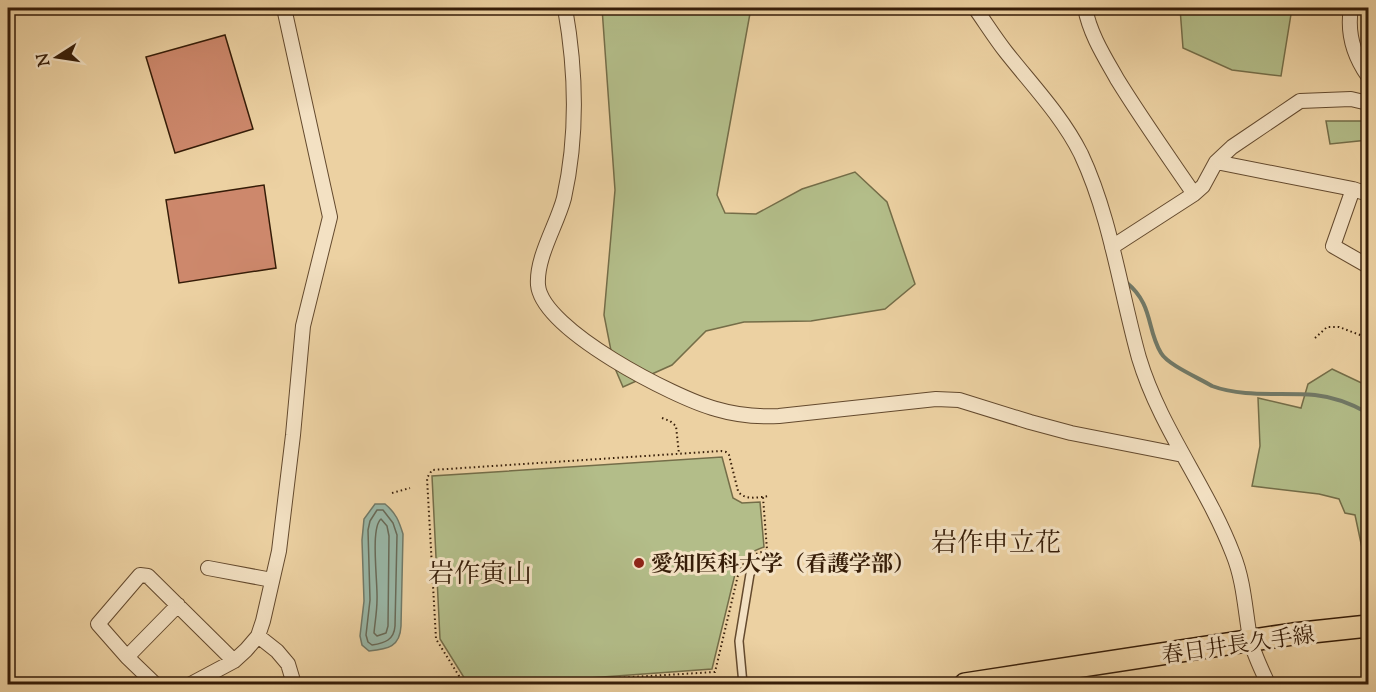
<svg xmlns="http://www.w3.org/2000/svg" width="1376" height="692" viewBox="0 0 1376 692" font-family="'Sorts Mill Goudy','Noto Serif JP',serif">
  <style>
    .green { fill: #b3bd89; stroke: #746d48; stroke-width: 1.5 }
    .water { fill: #99b7a7; stroke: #717967; stroke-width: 1.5 }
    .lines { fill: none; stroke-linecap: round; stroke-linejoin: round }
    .shore { stroke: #686a58; stroke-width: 1.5 }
    .stream { stroke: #717967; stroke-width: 4 }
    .building { fill: #cd886c; stroke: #361d08; stroke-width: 1.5 }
    .lane-casing { stroke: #644a2e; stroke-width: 10 }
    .street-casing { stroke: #644a2e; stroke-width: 16 }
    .primary-casing { stroke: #361d08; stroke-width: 24 }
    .path { stroke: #361d08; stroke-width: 2; stroke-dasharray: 1.5 3; stroke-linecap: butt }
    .lane { stroke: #f3e1c3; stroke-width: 7 }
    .street { stroke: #f3e1c3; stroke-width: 14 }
    .primary { stroke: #ecd1a2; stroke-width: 21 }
    .poi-dot { fill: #8f2418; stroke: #f3e1c3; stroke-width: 2 }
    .labels { text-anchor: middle; stroke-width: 6; stroke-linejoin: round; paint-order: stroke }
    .poi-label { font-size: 22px; font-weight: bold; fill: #361d08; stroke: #f3e1c3; text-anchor: start }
    .street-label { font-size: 22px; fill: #361d08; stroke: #f3e1c3 }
    .quarter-label { font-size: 26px; fill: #361d08; stroke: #f3e1c3 }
  </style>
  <rect width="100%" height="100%" fill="#ecd1a2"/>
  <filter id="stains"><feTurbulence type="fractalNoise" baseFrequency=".00333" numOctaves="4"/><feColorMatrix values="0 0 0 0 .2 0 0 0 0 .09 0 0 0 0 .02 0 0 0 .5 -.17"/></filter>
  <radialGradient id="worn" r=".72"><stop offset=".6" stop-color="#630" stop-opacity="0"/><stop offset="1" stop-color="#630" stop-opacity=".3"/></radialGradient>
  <path class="green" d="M 602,8 L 751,8 L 717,195 L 725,213 L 756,214 L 802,189 L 855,172 L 887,202 L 915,284 L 885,309 L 811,321 L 744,322 L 706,331 L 672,365 L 623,387 L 614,366 L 604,315 L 615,190 Z
    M 1180,8 L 1292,8 L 1281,76 L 1232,70 L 1183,48 Z
    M 1326,121 L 1368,121 L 1368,140 L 1330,144 Z
    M 1332,369 L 1368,386 L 1368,546 L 1362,548 L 1355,515 L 1345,513 L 1339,499 L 1319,494 L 1252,486 L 1260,446 L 1258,398 L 1301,408 L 1308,384 Z
    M 722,457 L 733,498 L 742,503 L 760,502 L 764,547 C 750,552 742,557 736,570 L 712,669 L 575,679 L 468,684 L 440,639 L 432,476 Z"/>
  <path class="water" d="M 375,504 L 385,504 C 396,513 399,521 403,534 L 401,626 C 400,647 388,649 369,651 L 362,645 L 360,636 L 364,601 L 362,540 L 364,519 Z"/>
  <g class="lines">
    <path class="shore" d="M 377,510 L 383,510 L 393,523 L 397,535 L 395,626 C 394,640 385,643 372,645 L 368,642 L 366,635 L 370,600 L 368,530 L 370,521 Z
      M 381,519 L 387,526 L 389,536 L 388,626 L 386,633 L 377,636 L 374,633 C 375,622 377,611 377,600 C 378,583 370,528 381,519 Z"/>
    <path class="stream" d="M 1126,282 C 1154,305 1146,328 1161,353 C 1168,365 1199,378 1212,386 C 1244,398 1282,392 1315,395 C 1334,397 1352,404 1368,413"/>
  </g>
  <path class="building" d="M 225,35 L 253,129 L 175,153 L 146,57 Z
    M 264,185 L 276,268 L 179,283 L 166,200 Z"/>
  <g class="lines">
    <g class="lane-casing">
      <path id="lane" d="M 743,684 L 739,641 L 750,574 L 757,564 L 772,558"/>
    </g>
    <g class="street-casing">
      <path id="street" d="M 565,8 C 576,70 578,135 564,198 C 557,225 536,257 538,285 C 542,330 675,398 716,409 C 736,415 759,417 779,416 L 936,399 L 959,400 L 1030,422 L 1071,433 L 1183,455
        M 975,8 C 985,22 995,38 1006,52 C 1032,85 1062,116 1081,154 C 1111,218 1120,290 1139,358 C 1160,428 1207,486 1233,554 C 1244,581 1245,610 1250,638 C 1253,653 1262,670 1268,684
        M 1085,8 C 1090,34 1104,56 1117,79 C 1141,118 1168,156 1194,194
        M 1351,8 C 1347,32 1354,56 1368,76
        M 1216,162 L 1353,189 L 1368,194
        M 1353,189 L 1333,246 L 1368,266
        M 1112,247 L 1194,194 L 1203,186 L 1216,162 L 1232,147 L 1300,101 L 1351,99 L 1368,103
        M 208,568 L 272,580
        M 258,636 L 277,651 L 288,664 L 294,684
        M 127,657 L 178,605
        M 155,684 L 127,657 L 98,624 L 140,575 L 148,576 L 234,661
        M 191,684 L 234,661 L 246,650 L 258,636 L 263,621 L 279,551 L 293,435 L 303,326 L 330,217 L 284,8"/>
    </g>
    <g class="primary-casing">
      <path id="primary" d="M 965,684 L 1293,634 L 1368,626"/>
    </g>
    <path class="path" d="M 1315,338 L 1327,327 L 1339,327 L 1368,338
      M 662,418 L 670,421 L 676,426 L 679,454
      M 392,493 L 410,488
      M 464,684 L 436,639 L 427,478 L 432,470 L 721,451 L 726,452 L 729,455 L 738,491 C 744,501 759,497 770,496
      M 516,684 L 715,672 L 739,571 L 748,557 L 767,550 L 763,497"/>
    <use href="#lane" class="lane"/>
    <use href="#street" class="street"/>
    <use href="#primary" class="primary"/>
  </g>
  <circle class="poi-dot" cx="639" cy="563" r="6"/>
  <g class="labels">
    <g class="poi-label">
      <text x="651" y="571">愛知医科大学（看護学部）</text>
    </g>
    <g class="street-label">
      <text transform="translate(1238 644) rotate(-8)" y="8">春日井長久手線</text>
    </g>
    <g class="quarter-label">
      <text x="996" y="551">岩作申立花</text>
      <text x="480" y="582">岩作寅山</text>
    </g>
  </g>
  <rect width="1376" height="692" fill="none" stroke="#ecd1a2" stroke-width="30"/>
  <rect x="9" y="9" width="1358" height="674" fill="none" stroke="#361d08" stroke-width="3"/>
  <rect x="15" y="15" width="1346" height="662" fill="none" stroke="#361d08" stroke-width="1.5"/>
  <g transform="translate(57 57) rotate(258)" stroke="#f3e1c3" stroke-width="4.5" paint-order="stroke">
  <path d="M0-4.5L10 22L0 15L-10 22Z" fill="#361d08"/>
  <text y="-9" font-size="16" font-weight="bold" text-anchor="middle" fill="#361d08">N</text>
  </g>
  <rect width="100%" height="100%" filter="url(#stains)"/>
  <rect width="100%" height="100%" fill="url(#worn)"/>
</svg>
